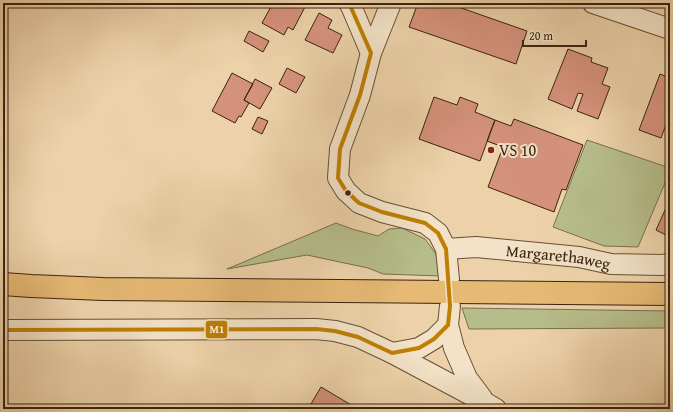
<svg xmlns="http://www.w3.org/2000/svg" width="673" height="412" viewBox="0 0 673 412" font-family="'Gentium Book Plus',serif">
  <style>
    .green { fill: #b6bd8a; stroke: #78704c }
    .building { fill: #d5927b; stroke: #3a230f }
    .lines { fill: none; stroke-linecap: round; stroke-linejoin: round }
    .minor-casing { stroke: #674f36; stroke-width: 22 }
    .major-casing { stroke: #3a230f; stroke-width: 24 }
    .minor { stroke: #f3e2c7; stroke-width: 20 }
    .major { stroke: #e6b974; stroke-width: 22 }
    .bus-1-casing { stroke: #f3e2c7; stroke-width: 7 }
    .bus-1 { stroke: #be7f04; stroke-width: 4 }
    .poi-dot { fill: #8f2418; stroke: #f3e2c7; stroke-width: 1.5 }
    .bus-dot { fill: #3a230f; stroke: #f3e2c7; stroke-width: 1.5 }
    .labels { text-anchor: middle; stroke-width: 4; stroke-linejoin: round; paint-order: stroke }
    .poi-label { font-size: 16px; fill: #3a230f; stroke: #f3e2c7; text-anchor: start }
    .street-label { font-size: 16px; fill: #3a230f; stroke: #f3e2c7 }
    .line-badge { stroke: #f3e2c7; stroke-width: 1.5 }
    .badge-label { font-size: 11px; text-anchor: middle; font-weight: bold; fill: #fff }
  </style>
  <rect width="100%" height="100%" fill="#edd2a9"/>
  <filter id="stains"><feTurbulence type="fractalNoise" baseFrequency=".005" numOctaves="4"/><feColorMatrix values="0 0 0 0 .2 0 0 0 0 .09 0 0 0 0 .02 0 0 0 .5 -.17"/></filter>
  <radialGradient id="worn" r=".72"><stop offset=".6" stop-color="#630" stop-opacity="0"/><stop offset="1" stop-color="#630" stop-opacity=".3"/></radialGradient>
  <path class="green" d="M 587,140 L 670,168 L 670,171 L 638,247 L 604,246 L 553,227 Z
    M 336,223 L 352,229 L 378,236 L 389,229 L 402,228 L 425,239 L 436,254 L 440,276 L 383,274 L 368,268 L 307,255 L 227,269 Z
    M 462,308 L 670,311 L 670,328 L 469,329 Z"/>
  <path class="building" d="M 273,3 L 307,3 L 293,30 L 288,27 L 284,35 L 262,23 Z
    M 418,3 L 447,3 L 527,31 L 516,64 L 409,27 Z
    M 319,13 L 332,20 L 328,28 L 342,35 L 333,53 L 305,40 Z
    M 249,31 L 269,41 L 263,52 L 244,41 Z
    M 568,49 L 592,58 L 591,62 L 608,68 L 602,84 L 610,87 L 598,119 L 577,111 L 583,94 L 578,93 L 572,109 L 548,99 Z
    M 287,68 L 305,77 L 296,93 L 279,84 Z
    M 232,73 L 253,84 L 244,100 L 249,103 L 241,117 L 239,116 L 235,123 L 212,111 Z
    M 660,74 L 670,78 L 670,123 L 667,122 L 661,138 L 639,130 Z
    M 255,79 L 272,88 L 260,109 L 244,100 Z
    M 434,97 L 457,105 L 460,97 L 478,104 L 475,112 L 495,120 L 480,161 L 419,139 Z
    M 258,117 L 268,121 L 262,134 L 252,129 Z
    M 514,119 L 583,145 L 566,190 L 562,189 L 554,212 L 488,187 L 503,147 L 487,141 L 495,120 L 511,126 Z
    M 670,129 L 670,145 L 665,143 Z
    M 670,199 L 670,237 L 656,230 Z
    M 321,387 L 358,409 L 308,409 Z"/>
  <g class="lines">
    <g class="minor-casing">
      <g id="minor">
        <path d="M 349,3 L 351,6 L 371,53"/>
        <path d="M 391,3 L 371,53 L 360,95 L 340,149 L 338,178 L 346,191 L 359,203 L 382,212 L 425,223 L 438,233 L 446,249 L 449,279"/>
        <path d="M 593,3 L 670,29"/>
        <path id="s1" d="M 446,249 L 476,247 L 579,257 L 611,264 L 662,265 L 670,264"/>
        <path d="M 450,306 L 448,325 L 454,348 L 467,378 L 482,398"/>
        <path d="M 3,330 L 316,329 L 335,331 L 358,337 L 392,353 L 484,402 L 496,409"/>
        <path d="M 392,353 L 419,348 L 434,339 L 448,325"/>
      </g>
    </g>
    <g class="major-casing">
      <path id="major" d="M 3,284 L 31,286 L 103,289 L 670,294"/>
    </g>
    <use href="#minor" class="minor"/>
    <use href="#major" class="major"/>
    <g class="bus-1-casing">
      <path id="bus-1" d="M 3,330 L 316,329 L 335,331 L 358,337 L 392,353 L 419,348 L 434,339 L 448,325 L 450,306 L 446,249 L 438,233 L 425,223 L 382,212 L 359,203 L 346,191 L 338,178 L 340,149 L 360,95 L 371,53 L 349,3"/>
    </g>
    <use href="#bus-1" class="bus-1"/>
  </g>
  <circle class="poi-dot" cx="491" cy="150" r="4"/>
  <circle class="bus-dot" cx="348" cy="193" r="3.5"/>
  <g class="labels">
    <g class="poi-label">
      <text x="499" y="156">VS 10</text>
    </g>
    <g class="street-label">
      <text dy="6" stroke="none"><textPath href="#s1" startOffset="113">Margarethaweg</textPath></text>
    </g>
  </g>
  <rect class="line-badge" x="205" y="320" width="23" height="19" rx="4" fill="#be7f04"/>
  <g class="badge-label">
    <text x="217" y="333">M1</text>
  </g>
  <rect width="673" height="412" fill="none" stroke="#edd2a9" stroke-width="16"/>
  <rect x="4" y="4" width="665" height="404" fill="none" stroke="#3a230f" stroke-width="2"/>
  <rect x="8" y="8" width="657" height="396" fill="none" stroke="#3a230f"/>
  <path d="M523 40v6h63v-6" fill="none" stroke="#3a230f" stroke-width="2"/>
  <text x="529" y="40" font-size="12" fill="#3a230f" stroke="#f3e2c7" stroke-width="3" paint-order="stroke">20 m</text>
  <rect width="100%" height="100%" filter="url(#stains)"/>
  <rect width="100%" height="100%" fill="url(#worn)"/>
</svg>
